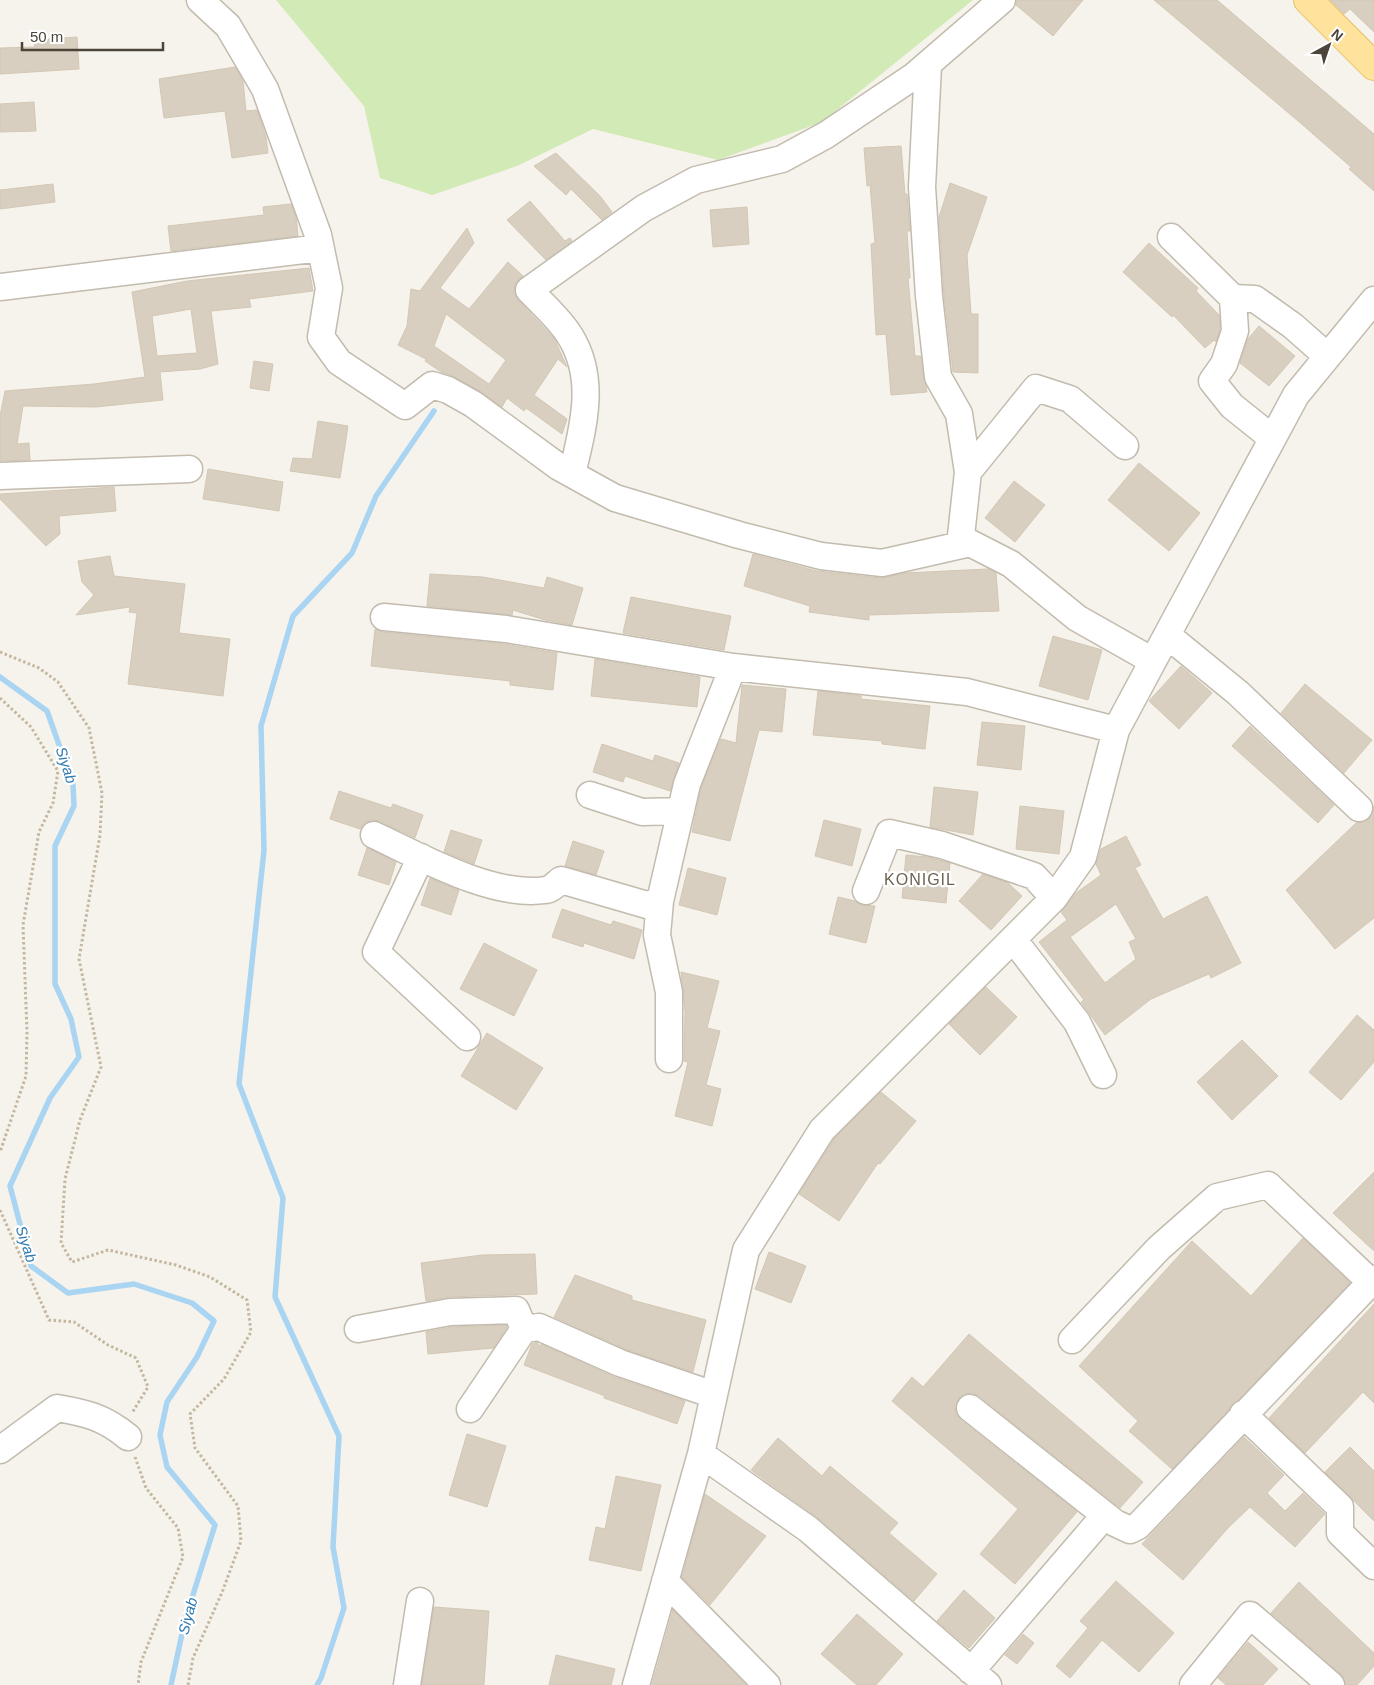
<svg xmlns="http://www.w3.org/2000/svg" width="1374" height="1685" viewBox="0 0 1374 1685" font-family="Helvetica,sans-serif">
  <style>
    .green { fill: #d2eab5 }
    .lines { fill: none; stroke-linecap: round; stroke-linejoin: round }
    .stream { stroke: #a9d4f2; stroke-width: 5.5 }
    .building { fill: #d8cfc1; stroke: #d3c7b4; fill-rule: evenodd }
    .minor-casing { stroke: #c2bbae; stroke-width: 29 }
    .major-casing { stroke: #e6c16a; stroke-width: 30 }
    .path { stroke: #c4b79f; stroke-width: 3; stroke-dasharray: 2.5 2.5; stroke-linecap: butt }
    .minor { stroke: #fff; stroke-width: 26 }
    .major { stroke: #ffe39c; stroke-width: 28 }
    .labels { text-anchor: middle; stroke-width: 4.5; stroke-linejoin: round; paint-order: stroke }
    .water-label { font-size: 15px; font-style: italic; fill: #2e7ab2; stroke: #fff }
    .quarter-label { font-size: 16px; letter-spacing: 1px; fill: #6e6250; stroke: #fff }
  </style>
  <rect width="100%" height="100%" fill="#f6f3ec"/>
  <path class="green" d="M 276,0 L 973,0 L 822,122 L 718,160 L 593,129 L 517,166 L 432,195 L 380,178 L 364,106 Z"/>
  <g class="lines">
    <path class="stream" d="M 0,677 L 47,711 L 73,784 L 74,806 L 55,846 L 55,984 L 71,1019 L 79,1057 L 50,1098 L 10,1186 L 31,1266 L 68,1293 L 134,1284 L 192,1303 L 214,1321 L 197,1357 L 167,1402 L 160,1435 L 167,1467 L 215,1525 L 185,1620 L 171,1685
      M 317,1685 L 321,1678 L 344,1608 L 333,1547 L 339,1436 L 275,1297 L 283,1198 L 239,1084 L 264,850 L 261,726 L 293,616 L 352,553 L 376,496 L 434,411"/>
  </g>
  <path class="building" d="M 1017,0 L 1083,0 L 1053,36 L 1016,5 Z
    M 1154,0 L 1217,0 L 1374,134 L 1374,191 L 1349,169 L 1351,167 L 1297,120 Z
    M 1330,0 L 1374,0 L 1374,32 L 1350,9 L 1344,14 Z
    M 77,37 L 79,69 L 0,74 L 0,48 L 35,47 L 34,40 Z
    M 235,67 L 243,81 L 246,111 L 257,110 L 266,137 L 268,153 L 232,158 L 225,111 L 164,118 L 159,79 Z
    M 34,102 L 36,131 L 0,132 L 0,104 Z
    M 901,146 L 905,194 L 907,194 L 910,231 L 907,231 L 910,278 L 908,278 L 915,356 L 921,356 L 927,392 L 891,395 L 886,334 L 876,335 L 871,244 L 875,243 L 870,185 L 867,186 L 864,148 Z
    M 556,153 L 600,196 L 612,212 L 602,220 L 571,189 L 566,195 L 534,166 Z
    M 950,183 L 987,197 L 967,255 L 971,314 L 978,314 L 978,373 L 953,372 L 944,295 L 939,217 Z
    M 53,184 L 55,202 L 0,209 L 0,190 Z
    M 530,201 L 565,241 L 570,238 L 572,241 L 546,260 L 507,220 Z
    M 291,204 L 296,217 L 298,236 L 171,251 L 168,226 L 264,215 L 263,207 Z
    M 747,207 L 749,244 L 713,247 L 710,210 Z
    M 467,228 L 474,243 L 440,288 L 469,309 L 508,262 L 523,276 L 515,284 L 514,293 L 518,300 L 554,338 L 567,367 L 558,359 L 534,395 L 567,419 L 562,434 L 526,408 L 524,411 L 507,398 L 502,407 L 480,391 L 455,377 L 441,372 L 425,361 L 426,359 L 398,345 L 407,326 L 411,289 L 420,291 ZM 446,314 L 506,360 L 489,384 L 434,346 Z
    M 1149,243 L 1198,288 L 1196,291 L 1219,315 L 1220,329 L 1216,342 L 1214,340 L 1205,348 L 1173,315 L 1172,317 L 1123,272 Z
    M 309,268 L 313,291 L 249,299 L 251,307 L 211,311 L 218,364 L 200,369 L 160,372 L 163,400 L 96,407 L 23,406 L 17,444 L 29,443 L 30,460 L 0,461 L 0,416 L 5,391 L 94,384 L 145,377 L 132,292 L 187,281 ZM 191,309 L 197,353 L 157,356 L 152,316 Z
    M 1259,326 L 1295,356 L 1269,386 L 1240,363 L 1248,339 Z
    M 254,361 L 273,364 L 269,391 L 250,388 Z
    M 318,421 L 348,426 L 340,478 L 290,471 L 293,458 L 312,459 Z
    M 1139,463 L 1200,513 L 1169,551 L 1108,500 Z
    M 208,469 L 283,482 L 279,511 L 203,499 Z
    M 1014,481 L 1045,505 L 1015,542 L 985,518 Z
    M 114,487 L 116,511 L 59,516 L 60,534 L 46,546 L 0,499 L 0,494 Z
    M 753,554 L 817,571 L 880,578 L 905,573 L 988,569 L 996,573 L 999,611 L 869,615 L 869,620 L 809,612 L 810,606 L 744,586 Z
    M 110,556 L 114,576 L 185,584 L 179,633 L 230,639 L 223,696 L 128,684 L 137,613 L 129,612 L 130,607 L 76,615 L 94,595 L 82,582 L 78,561 Z
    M 430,574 L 483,577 L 544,588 L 547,577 L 583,588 L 572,625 L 545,620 L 513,610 L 512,615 L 427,606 Z
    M 631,597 L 731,616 L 724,650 L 623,633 Z
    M 375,629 L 383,632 L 504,644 L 557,653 L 553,690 L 510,685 L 510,681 L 371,666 Z
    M 1053,636 L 1102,650 L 1088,700 L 1039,686 Z
    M 595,659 L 700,677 L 697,707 L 591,696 Z
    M 1181,666 L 1212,693 L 1179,729 L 1149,701 Z
    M 1305,684 L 1372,740 L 1344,773 L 1281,713 Z
    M 742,685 L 786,689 L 782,732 L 759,730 L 730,841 L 692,832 L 701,788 L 721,739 L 736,743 Z
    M 818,691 L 861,696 L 861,699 L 930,706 L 925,749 L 882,744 L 882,741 L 813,735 Z
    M 982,722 L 1025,726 L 1021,770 L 977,765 Z
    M 1250,726 L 1334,805 L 1318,823 L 1232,746 Z
    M 602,744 L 653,761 L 655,755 L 679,763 L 670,791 L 625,776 L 623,782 L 593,772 Z
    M 934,787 L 978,792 L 973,835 L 930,827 Z
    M 339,791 L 391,808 L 393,804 L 423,815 L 415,838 L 380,821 L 372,820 L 366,822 L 360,829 L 330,819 Z
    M 1020,806 L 1064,811 L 1059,854 L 1016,849 Z
    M 1374,806 L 1374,918 L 1335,949 L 1286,890 L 1356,823 L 1369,819 Z
    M 824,820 L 861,829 L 852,866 L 815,856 Z
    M 451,830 L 482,840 L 474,864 L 444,852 Z
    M 1126,836 L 1141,865 L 1135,868 L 1163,919 L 1207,896 L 1241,963 L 1211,978 L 1209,974 L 1151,999 L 1105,1035 L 1081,1002 L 1084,1000 L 1039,942 L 1067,920 L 1061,912 L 1076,893 L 1101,875 L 1096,864 L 1101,849 ZM 1116,904 L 1136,939 L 1129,942 L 1136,959 L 1105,983 L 1070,937 Z
    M 573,841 L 604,851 L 596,875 L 565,866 Z
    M 367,848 L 396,862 L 389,885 L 358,875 Z
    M 906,855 L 927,857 L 950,863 L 946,903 L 902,898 Z
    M 688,868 L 726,878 L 717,915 L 679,905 Z
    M 983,874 L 1008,883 L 1022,896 L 991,930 L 959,901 Z
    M 430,878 L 459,890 L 451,915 L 421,905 Z
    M 838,897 L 855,901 L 861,905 L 875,906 L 866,943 L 829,934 Z
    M 562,909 L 611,925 L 613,921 L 642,930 L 634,959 L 584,943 L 583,947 L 552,937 Z
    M 484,943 L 537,970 L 514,1016 L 460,989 Z
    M 681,972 L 719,981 L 707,1028 L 720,1031 L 706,1085 L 721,1089 L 712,1126 L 675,1116 L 688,1062 L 684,1061 L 685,1012 Z
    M 986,987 L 1017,1017 L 980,1055 L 949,1024 Z
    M 1357,1015 L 1374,1030 L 1374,1062 L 1341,1100 L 1309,1072 Z
    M 487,1033 L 543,1068 L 516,1110 L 461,1076 Z
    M 1242,1040 L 1278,1076 L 1232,1120 L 1197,1082 Z
    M 881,1092 L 916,1121 L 880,1164 L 878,1163 L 839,1221 L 799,1194 L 834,1139 Z
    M 1374,1172 L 1374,1251 L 1333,1213 Z
    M 1303,1238 L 1350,1283 L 1172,1469 L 1129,1431 L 1138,1421 L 1079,1366 L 1192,1241 L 1251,1296 Z
    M 769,1252 L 806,1266 L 791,1303 L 755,1289 Z
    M 535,1254 L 537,1294 L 449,1297 L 426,1301 L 421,1263 L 482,1255 Z
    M 575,1275 L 632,1296 L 632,1300 L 706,1320 L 693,1372 L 625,1349 L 554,1317 Z
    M 1374,1304 L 1374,1403 L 1363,1392 L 1305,1453 L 1269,1418 Z
    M 506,1325 L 507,1327 L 493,1348 L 428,1354 L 426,1332 L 452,1327 Z
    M 969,1334 L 1143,1482 L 1120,1508 L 979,1396 L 972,1393 L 964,1394 L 959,1398 L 955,1406 L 956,1414 L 961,1420 L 1077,1512 L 1015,1584 L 980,1554 L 1018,1509 L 892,1401 L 912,1377 L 923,1387 Z
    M 537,1342 L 540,1347 L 541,1344 L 614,1377 L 685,1401 L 677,1424 L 604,1398 L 605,1396 L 524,1365 L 532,1344 Z
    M 467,1434 L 506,1446 L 487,1507 L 449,1495 Z
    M 1244,1437 L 1284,1475 L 1267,1493 L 1285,1511 L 1303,1493 L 1325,1514 L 1295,1547 L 1250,1507 L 1227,1529 L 1183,1580 L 1142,1544 Z
    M 778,1438 L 822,1476 L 830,1466 L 898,1523 L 889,1533 L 937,1574 L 914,1601 L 818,1518 L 751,1470 Z
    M 1350,1447 L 1374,1471 L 1374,1521 L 1325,1472 Z
    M 616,1476 L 661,1485 L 641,1571 L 589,1560 L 596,1527 L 605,1529 Z
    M 705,1494 L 766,1536 L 710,1605 L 682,1577 Z
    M 1116,1581 L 1174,1633 L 1139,1672 L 1102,1640 L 1070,1678 L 1056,1666 L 1088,1628 L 1080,1621 Z
    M 1299,1582 L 1374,1653 L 1374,1666 L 1357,1685 L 1346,1685 L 1341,1674 L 1271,1613 Z
    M 964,1590 L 995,1618 L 969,1648 L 937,1621 Z
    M 434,1607 L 489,1611 L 484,1685 L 422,1685 Z
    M 673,1610 L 746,1685 L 652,1685 Z
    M 857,1614 L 903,1654 L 876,1685 L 857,1685 L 821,1654 Z
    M 1023,1634 L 1034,1643 L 1017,1664 L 1005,1655 Z
    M 1248,1642 L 1278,1669 L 1263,1685 L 1226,1685 L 1218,1678 Z
    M 556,1655 L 615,1669 L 611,1685 L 549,1685 Z"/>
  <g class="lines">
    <g class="minor-casing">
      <path id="minor" d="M 200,0 L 228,26 L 265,89 L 318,235 L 329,288 L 321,337 L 339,362 L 405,406 L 432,385 L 448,390 L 473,404 L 559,467 L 615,498 L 739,535 L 821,556 L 882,563 L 970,543 L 1011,564 L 1077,618 L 1153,661
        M 928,65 L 922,187 L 929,296 L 938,377 L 959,414 L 968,472 L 960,545
        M 1171,237 L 1233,298 L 1235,331 L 1224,364 L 1212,381 L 1232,406 L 1272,438
        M 0,287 L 320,248
        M 1233,298 L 1255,299 L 1293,326 L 1327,356
        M 968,472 L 1036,388 L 1070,399 L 1125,446
        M 572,474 C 583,428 597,379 570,336 C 560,319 542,304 529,290 L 644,208 L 696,180 L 782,159 L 826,135 L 914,76 L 1002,0
        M 0,476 L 189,469
        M 384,617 L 506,629 L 733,667
        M 1167,635 L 1238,693 L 1359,808
        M 590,795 L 642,812 L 681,811
        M 374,835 C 421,857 493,898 545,890 C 551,890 557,883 561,880 L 647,905 L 660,901
        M 421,857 L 376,952 L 467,1037
        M 866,891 L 889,833 L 942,845 L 1034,876 L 1054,898
        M 1013,939 L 1077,1022 L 1103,1075
        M 669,1059 L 669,992 L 657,935 L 660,901 L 687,784 L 733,667 L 967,692 L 1116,730
        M 358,1329 L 450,1312 L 516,1310 L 524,1329
        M 1072,1340 L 1159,1248 L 1217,1197 L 1268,1185 L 1374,1285
        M 970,1408 L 1115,1523 L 1130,1530 L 1138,1526 L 1374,1279
        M 470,1409 L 524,1329 L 539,1327 L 620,1363 L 714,1395
        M 1243,1414 L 1340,1507 L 1340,1533 L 1374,1566
        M 0,1450 L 57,1408 C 86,1413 104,1417 128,1437
        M 701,1454 L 808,1529 L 988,1685
        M 665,1581 L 767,1685
        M 971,1671 L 1105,1515
        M 407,1685 L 420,1601
        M 636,1685 L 701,1454 L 746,1250 L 822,1130 L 1054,898 L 1083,857 L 1116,730 L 1153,661 L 1296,395 L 1374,300
        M 1193,1685 L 1250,1615 L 1331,1685"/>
    </g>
    <g class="major-casing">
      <path id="major" d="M 1308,0 L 1374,66"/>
    </g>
    <path class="path" d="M 0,652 L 39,668 L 58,682 L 89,728 L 102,793 L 100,835 L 79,959 L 101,1067 L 80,1120 L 65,1179 L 61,1243 L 72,1262 L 108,1250 L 176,1265 L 210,1277 L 247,1300 L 251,1332 L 224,1379 L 190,1414 L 195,1448 L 238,1506 L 241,1541 L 223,1590 L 193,1658 L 188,1685
      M 0,698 L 31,727 L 58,771 L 53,803 L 39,832 L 23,925 L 27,1032 L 26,1076 L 0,1152
      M 0,1210 L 49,1320 L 74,1322 L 108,1345 L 136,1358 L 148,1387 L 132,1413
      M 135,1457 L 146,1488 L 178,1528 L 183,1557 L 141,1662 L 138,1685"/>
    <use href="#minor" class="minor"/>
    <use href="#major" class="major"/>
  </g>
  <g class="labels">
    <g class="water-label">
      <text transform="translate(66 765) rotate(72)" y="5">Siyab</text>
      <text transform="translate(26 1244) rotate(72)" y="5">Siyab</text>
      <text transform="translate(188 1616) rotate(-75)" y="5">Siyab</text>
    </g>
    <g class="quarter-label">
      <text x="920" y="885">KONIGIL</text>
    </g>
  </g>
  <g transform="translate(1329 45) rotate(40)" stroke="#ffffff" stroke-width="4" paint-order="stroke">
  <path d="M0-4L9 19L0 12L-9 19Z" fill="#4b4439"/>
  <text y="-8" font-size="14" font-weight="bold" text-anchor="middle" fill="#4b4439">N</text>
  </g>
  <path d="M22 42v8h141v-8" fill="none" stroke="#4b4439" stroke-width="2.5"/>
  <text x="30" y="42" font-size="15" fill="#4b4439" stroke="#ffffff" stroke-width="4" paint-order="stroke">50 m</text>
</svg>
